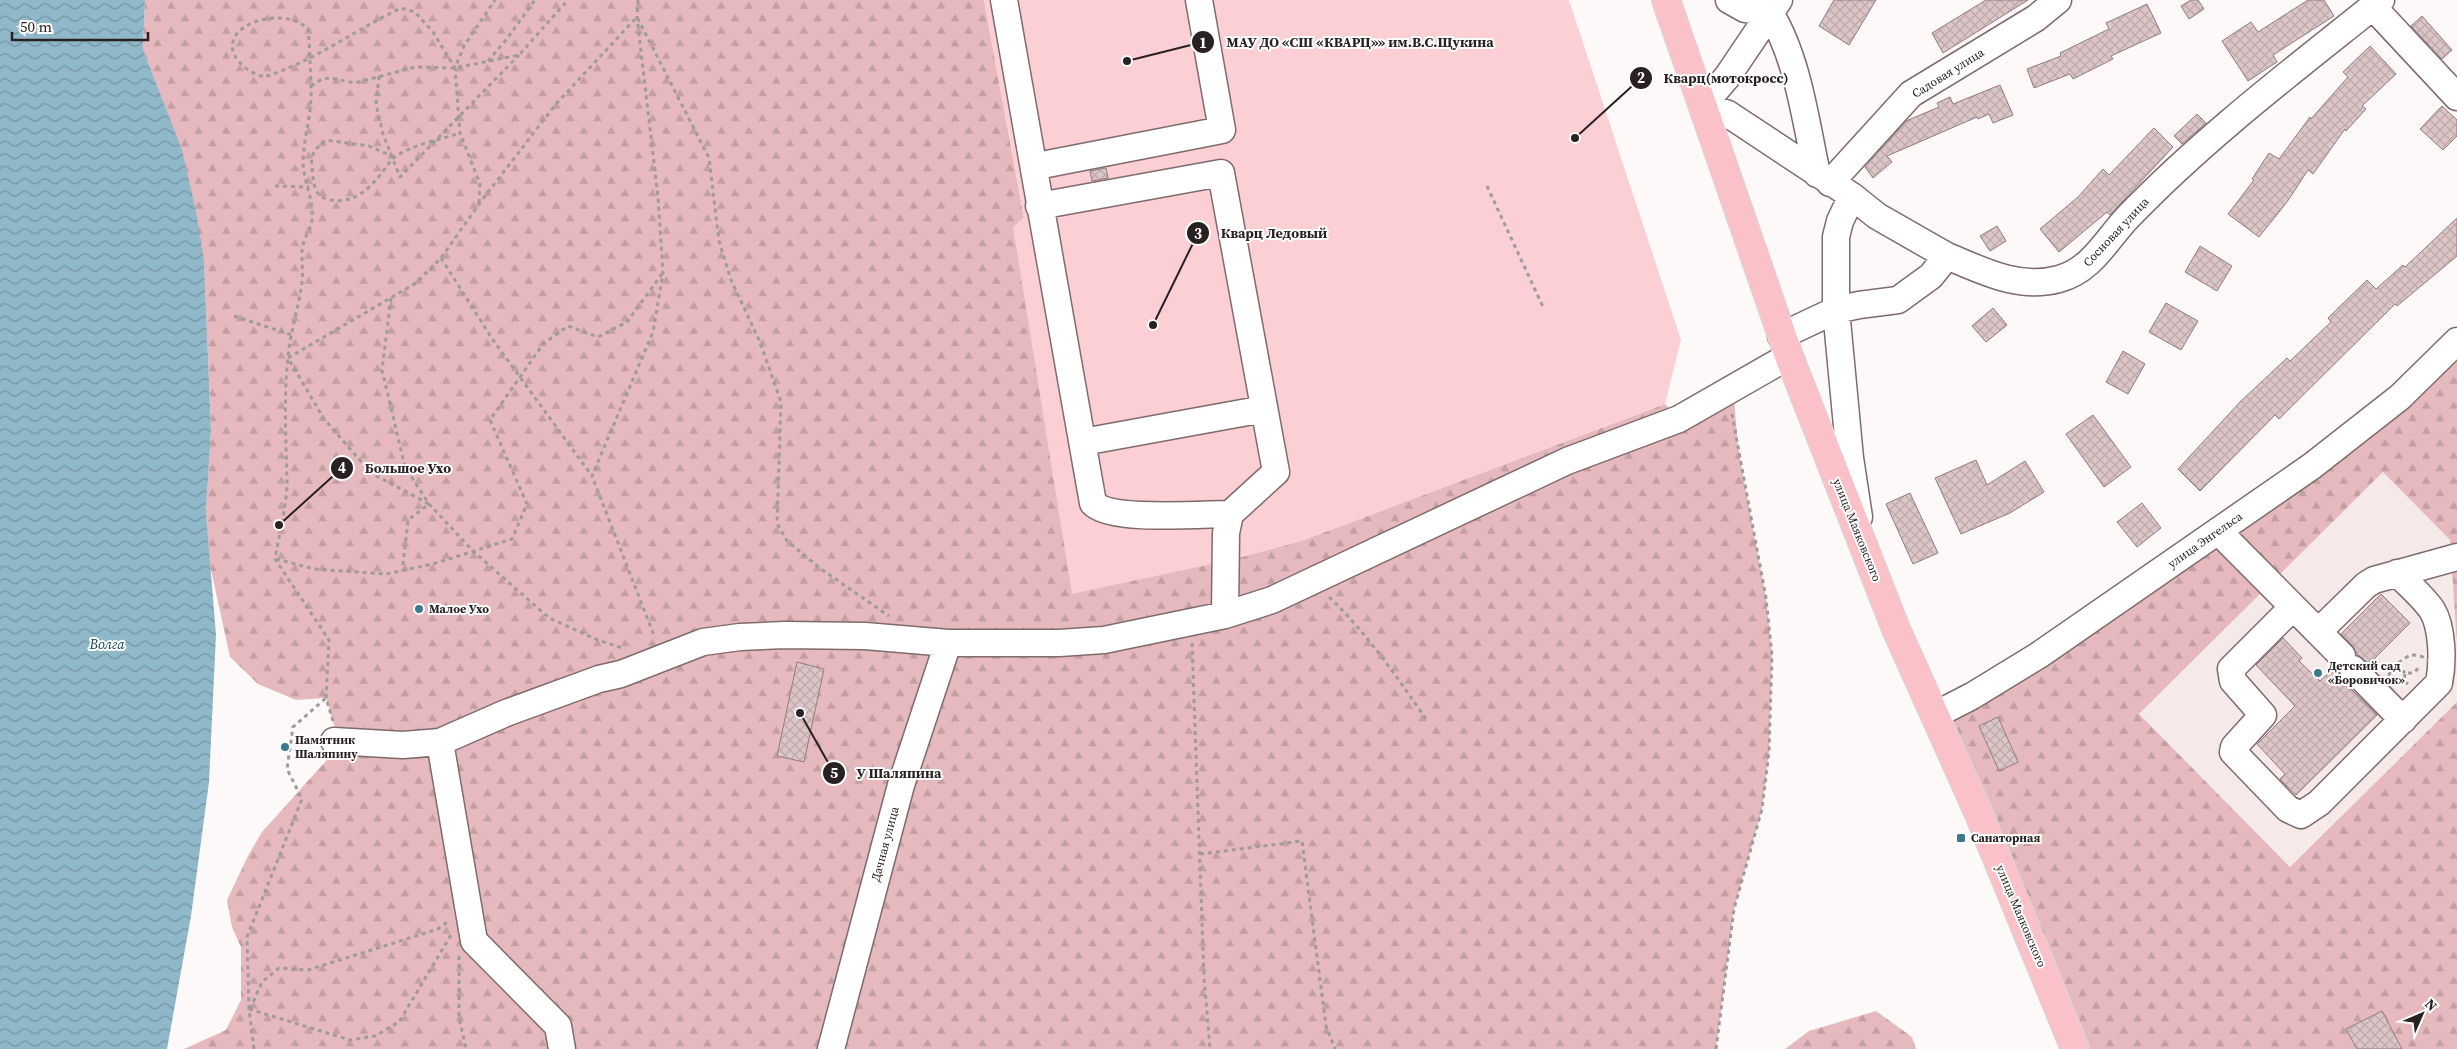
<svg xmlns="http://www.w3.org/2000/svg" width="2457" height="1049" viewBox="0 0 2457 1049" font-family="'Source Serif 4',serif">
  <style>
    .built { fill: #f6e9ea }
    .forest { fill: url(#forest-firs) }
    .pitch { fill: #fbcfd3 }
    .water { fill: url(#water-waves) }
    .building { fill: url(#building-cross-hatch); stroke: #917c7e }
    .lines { fill: none; stroke-linecap: round; stroke-linejoin: round }
    .minor-casing { stroke: #7f6b6c; stroke-width: 29 }
    .major-casing { stroke: #d8d7d7; stroke-width: 30 }
    .path { stroke: #a09a9a; stroke-width: 3; stroke-dasharray: 4 4; stroke-linecap: butt }
    .minor { stroke: #fff; stroke-width: 26 }
    .major { stroke: #fac2c8; stroke-width: 28 }
    .poi-dot { fill: #3d7a91; stroke: #fff; stroke-width: 2 }
    .labels { text-anchor: middle; stroke-width: 4; stroke-linejoin: round; paint-order: stroke }
    .street-label { font-size: 12px; fill: #292121; stroke: #fff }
    .poi-label { font-size: 12px; font-weight: bold; fill: #292121; stroke: #fff; text-anchor: start }
    .water-label { font-size: 14px; font-style: italic; fill: #0e475a; stroke: #fff }
    .leader { fill: none; stroke: #292121; stroke-width: 2 }
    .callout-dot { fill: #292121; stroke: #fff; stroke-width: 2 }
    .mark-label { font-size: 15px; text-anchor: middle; font-weight: bold; fill: #fff }
    .callout-label { font-size: 14px; text-anchor: middle; font-weight: bold; fill: #292121; stroke: #fff; stroke-width: 4; stroke-linejoin: round; paint-order: stroke }
  </style>
  <defs>
    <pattern id="forest-firs" width="22" height="20" patternUnits="userSpaceOnUse" patternTransform="scale(1.25)"><rect width="22" height="20" fill="#e5b9bd"/><path d="M5 1l3.5 6h-7zM16 11l3.5 6h-7z" fill="#c49fa2"/></pattern>
    <pattern id="water-waves" width="16" height="10" patternUnits="userSpaceOnUse" patternTransform="scale(1.25)"><rect width="16" height="10" fill="#8fb8c9"/><path d="M0 5q4-4 8 0t8 0" fill="none" stroke="#7595a3"/></pattern>
    <pattern id="building-cross-hatch" width="8" height="8" patternUnits="userSpaceOnUse" patternTransform="scale(1.25)"><rect width="8" height="8" fill="#dcc5c6"/><path d="M0 0l8 8M0 8l8-8" fill="none" stroke="#bda9aa"/></pattern>
  </defs>
  <rect width="100%" height="100%" fill="#fef9f9"/>
  <path class="built" d="M 2383,472 L 2450,540 L 2457,644 L 2457,702 L 2290,867 L 2139,714 Z"/>
  <path class="forest" d="M 145,0 L 984,0 L 1024,218 L 1013,227 L 1226,561 L 1301,541 L 1665,404 L 1679,419 L 1733,388 L 1738,447 L 1766,598 L 1772,655 L 1769,752 L 1762,809 L 1734,909 L 1716,1049 L 184,1049 L 226,1030 L 241,1000 L 241,947 L 232,927 L 227,900 L 248,856 L 262,832 L 343,742 L 335,728 L 326,698 L 296,700 L 258,684 L 230,657 L 210,565 L 206,512 L 211,430 L 204,260 L 169,117 L 143,49 Z
    M 2457,341 L 2457,644 L 2450,540 L 2383,472 L 2139,714 L 2290,867 L 2457,702 L 2457,1049 L 2075,1049 L 1935,715 L 2040,655 Z
    M 1876,1011 L 1912,1037 L 1916,1049 L 1785,1049 L 1809,1031 Z"/>
  <path class="pitch" d="M 984,0 L 1569,0 L 1681,340 L 1665,404 L 1301,541 L 1226,561 L 1072,594 L 1013,227 L 1024,218 Z"/>
  <path class="water" d="M 0,0 L 145,0 L 143,49 L 182,150 L 196,211 L 204,260 L 211,430 L 206,512 L 216,635 L 209,782 L 191,916 L 167,1049 L 0,1049 Z"/>
  <path class="building" d="M 1834,0 L 1876,0 L 1849,45 L 1819,26 Z
    M 1986,0 L 2028,0 L 1943,53 L 1932,33 Z
    M 2191,0 L 2198,0 L 2204,9 L 2189,19 L 2181,6 Z
    M 2308,0 L 2324,0 L 2334,16 L 2273,55 L 2277,62 L 2248,81 L 2222,41 L 2251,22 L 2258,32 Z
    M 2147,4 L 2161,33 L 2111,56 L 2113,59 L 2073,79 L 2070,74 L 2034,88 L 2027,69 L 2061,56 L 2060,53 L 2109,29 L 2106,23 Z
    M 2422,16 L 2452,50 L 2442,59 L 2411,26 Z
    M 2370,46 L 2396,74 L 2362,106 L 2366,109 L 2346,131 L 2345,129 L 2313,174 L 2308,170 L 2287,202 L 2259,237 L 2228,214 L 2254,180 L 2252,179 L 2269,153 L 2279,159 L 2310,117 L 2311,119 L 2348,77 L 2343,72 Z
    M 2000,85 L 2013,115 L 1993,123 L 1989,114 L 1978,119 L 1977,117 L 1887,156 L 1892,162 L 1873,178 L 1865,167 L 1906,121 L 1939,107 L 1937,103 L 1950,97 L 1953,104 Z
    M 2442,106 L 2457,120 L 2457,136 L 2443,150 L 2420,129 Z
    M 2197,114 L 2206,123 L 2182,144 L 2174,136 Z
    M 2154,128 L 2173,147 L 2110,215 L 2107,212 L 2059,252 L 2040,229 L 2078,197 L 2103,169 L 2109,175 Z
    M 1106,168 L 1108,178 L 1092,181 L 1090,171 Z
    M 2457,218 L 2457,256 L 2397,306 L 2395,304 L 2279,419 L 2275,415 L 2200,491 L 2178,469 L 2241,401 L 2287,358 L 2290,361 L 2331,322 L 2328,318 L 2367,280 L 2376,289 L 2403,265 L 2405,267 Z
    M 1997,226 L 2006,241 L 1990,251 L 1980,236 Z
    M 2200,246 L 2232,266 L 2217,291 L 2185,272 Z
    M 2166,303 L 2198,321 L 2181,350 L 2149,332 Z
    M 1993,308 L 2007,325 L 1986,342 L 1972,326 Z
    M 2123,351 L 2145,364 L 2128,394 L 2106,382 Z
    M 2093,415 L 2131,467 L 2104,487 L 2066,434 Z
    M 1976,460 L 1987,485 L 2025,461 L 2044,492 L 2010,513 L 1961,534 L 1935,478 Z
    M 1910,493 L 1938,553 L 1913,564 L 1886,504 Z
    M 2142,503 L 2161,528 L 2137,547 L 2117,522 Z
    M 2381,594 L 2410,623 L 2369,664 L 2357,654 L 2353,646 L 2341,634 Z
    M 2283,638 L 2302,658 L 2299,661 L 2320,681 L 2334,668 L 2338,671 L 2342,680 L 2377,715 L 2296,795 L 2280,779 L 2285,774 L 2257,744 L 2295,706 L 2256,665 Z
    M 797,662 L 824,669 L 804,762 L 777,756 Z
    M 1998,717 L 2018,762 L 1999,771 L 1979,726 Z
    M 2382,1011 L 2402,1049 L 2357,1049 L 2346,1029 Z"/>
  <g class="lines">
    <g class="minor-casing">
      <path id="minor" d="M 1004,0 L 1093,503 C 1110,522 1203,514 1230,514
        M 1729,0 L 1745,9 L 1770,13 C 1798,58 1806,123 1817,174
        M 1779,0 L 1727,77 L 1703,105 L 1728,114 L 1852,196 L 1877,216 L 1947,256
        M 2373,7 L 2457,97
        M 1034,162 L 1042,165 L 1222,130 L 1199,0
        M 1830,183 L 1911,94 L 2036,18 L 2058,0
        M 1852,196 L 1840,221 L 1836,237 L 1836,310 L 1850,458 L 1859,517
        M 1039,206 L 1221,173 L 1276,472 L 1230,514 L 1226,533 L 1225,615
        M 1781,336 L 1836,310 L 1859,305 L 1898,300 L 1931,276 L 1947,256 C 1983,271 2019,290 2059,279 C 2092,270 2106,240 2128,217 C 2205,137 2295,69 2381,0
        M 1083,442 L 1264,409
        M 2218,531 L 2342,656
        M 2293,607 L 2231,669 L 2233,681 L 2263,715 L 2234,747 L 2233,752 L 2288,809 L 2301,815 L 2319,803 L 2439,683 C 2443,663 2443,628 2432,610 C 2423,597 2409,585 2397,573
        M 2318,632 L 2366,585 L 2374,580 L 2457,557
        M 2353,669 L 2403,720
        M 1935,715 L 1972,696 L 2039,655 L 2312,466 L 2400,397 L 2457,341
        M 334,741 L 403,745 L 440,742 L 506,713 L 599,679 L 621,674 L 703,642 L 740,637 L 785,635 L 865,636 L 948,643 L 1059,643 L 1104,640 L 1225,615 L 1272,600 L 1567,461 L 1679,419 L 1789,356
        M 440,742 L 474,941 L 558,1026 L 562,1049
        M 831,1049 L 901,785 L 948,643"/>
    </g>
    <g class="major-casing">
      <path id="major" d="M 1666,0 L 1789,356 L 1896,629 L 1978,812 L 2075,1049"/>
    </g>
    <path class="path" d="M 638,0 L 637,17 L 658,197 L 663,273 L 653,332 L 592,476 L 655,638
      M 488,61 L 506,40 L 535,0
      M 379,76 L 376,104 L 383,134 L 400,177 L 519,55
      M 311,86 L 322,79 L 330,78 L 355,83 L 415,67 L 455,68 L 519,55 L 568,0
      M 394,157 L 369,146 L 326,140 C 315,149 310,154 312,168 C 314,184 313,197 331,200 C 353,204 368,190 381,174 C 386,168 390,160 396,156 C 415,144 439,140 460,133
      M 275,186 L 309,187
      M 1487,186 L 1544,309
      M 479,203 L 480,184 L 460,133 L 455,68 L 464,46 L 495,0
      M 441,258 L 493,340 L 592,476
      M 391,298 L 382,370 L 405,467 L 429,504 L 473,551 L 549,618 L 598,640 L 625,649
      M 234,316 L 292,335
      M 276,559 L 314,569 L 386,574 L 433,564 L 512,539 L 527,504 L 490,420 L 543,344 L 568,326 L 598,337 L 627,322 L 662,274
      M 403,565 L 408,520 L 429,504 L 371,473 L 324,419 L 288,358 L 416,283 L 441,258 L 479,204 L 556,104 L 637,17 L 709,158 L 719,241 L 731,280 L 760,342 L 781,402 L 777,523 L 787,541 L 821,569 L 889,616
      M 1329,597 C 1367,633 1396,676 1426,719
      M 1192,643 L 1204,977 L 1210,1049
      M 2412,655 C 2452,656 2424,707 2400,701 C 2369,694 2394,660 2412,655 Z
      M 2397,665 L 2405,673
      M 2408,684 L 2404,681 L 2405,673 L 2413,673 L 2420,667
      M 333,721 L 326,698 L 329,640 L 275,559 C 279,535 287,505 287,481 C 286,437 283,392 289,349 C 292,326 299,305 302,282 C 304,270 300,256 303,245 C 305,236 311,228 312,220 C 314,199 303,180 303,160 C 304,136 312,113 311,89 C 311,81 309,32 308,29 C 278,0 200,33 247,69 C 252,73 259,75 264,77 C 313,62 355,30 401,8 L 415,12 L 433,32 L 455,68
      M 1200,854 L 1302,841 L 1326,1026 L 1335,1049
      M 459,956 L 459,1017 L 466,1049
      M 249,1009 L 350,1040 L 375,1036 L 399,1022 L 451,935
      M 250,1009 L 262,982 L 279,968 L 308,970 L 438,929 L 450,920
      M 254,1049 L 249,1009 L 247,937 L 302,799 L 287,769 L 293,727 L 326,698
      M 1716,1049 L 1734,909 L 1762,809 L 1769,752 L 1772,655 L 1766,598 L 1732,414"/>
    <use href="#minor" class="minor"/>
    <use href="#major" class="major"/>
  </g>
  <g class="poi-dot">
    <circle cx="419" cy="609" r="5"/>
    <circle cx="2318" cy="673" r="5"/>
    <circle cx="285" cy="747" r="5"/>
    <rect x="1956" y="833" width="10" height="10" rx="2.5"/>
  </g>
  <g class="labels">
    <g class="street-label">
      <text transform="translate(1948 73) rotate(-32)" y="4">Садовая улица</text>
      <text transform="translate(2116 232) rotate(-47)" y="4">Сосновая улица</text>
      <text transform="translate(1857 530) rotate(68)" y="4">улица Маяковского</text>
      <text transform="translate(2205 540) rotate(-35)" y="4">улица Энгельса</text>
      <text transform="translate(885 844) rotate(-75)" y="4">Дачная улица</text>
      <text transform="translate(2021 916) rotate(67)" y="4">улица Маяковского</text>
    </g>
    <g class="poi-label">
      <text x="429" y="613">Малое Ухо</text>
      <text x="2328" y="670">Детский сад<tspan x="2328" dy="14">«Боровичок»</tspan></text>
      <text x="295" y="744">Памятник<tspan x="295" dy="14">Шаляпину</tspan></text>
      <text x="1971" y="842">Санаторная</text>
    </g>
    <g class="water-label">
      <text x="107" y="649">Волга</text>
    </g>
  </g>
  <path class="leader" d="M1127 61L1203 42M1575 138L1641 78M1153 325L1198 233M279 525L342 468M800 713L834 773"/>
  <g class="callout-dot">
    <circle cx="1127" cy="61" r="5"/>
    <circle cx="1575" cy="138" r="5"/>
    <circle cx="1153" cy="325" r="5"/>
    <circle cx="279" cy="525" r="5"/>
    <circle cx="800" cy="713" r="5"/>
    <circle cx="1203" cy="42" r="12"/>
    <circle cx="1641" cy="78" r="12"/>
    <circle cx="1198" cy="233" r="12"/>
    <circle cx="342" cy="468" r="12"/>
    <circle cx="834" cy="773" r="12"/>
  </g>
  <g class="mark-label">
    <text x="1203" y="48">1</text>
    <text x="1641" y="83">2</text>
    <text x="1198" y="239">3</text>
    <text x="342" y="473">4</text>
    <text x="834" y="778">5</text>
  </g>
  <g class="callout-label">
    <text x="1360" y="47">МАУ ДО «СШ «КВАРЦ»» им.В.С.Щукина</text>
    <text x="1726" y="83">Кварц(мотокросс)</text>
    <text x="1274" y="238">Кварц Ледовый</text>
    <text x="408" y="473">Большое Ухо</text>
    <text x="899" y="778">У Шаляпина</text>
  </g>
  <g transform="translate(2422 1014) rotate(45)" stroke="#ffffff" stroke-width="4" paint-order="stroke">
  <path d="M0-4L9 19L0 12L-9 19Z" fill="#292121"/>
  <text y="-8" font-size="14" font-weight="bold" text-anchor="middle" fill="#292121">N</text>
  </g>
  <path d="M12 32v8h136v-8" fill="none" stroke="#292121" stroke-width="2.5"/>
  <text x="20" y="32" font-size="15" fill="#292121" stroke="#ffffff" stroke-width="4" paint-order="stroke">50 m</text>
</svg>
